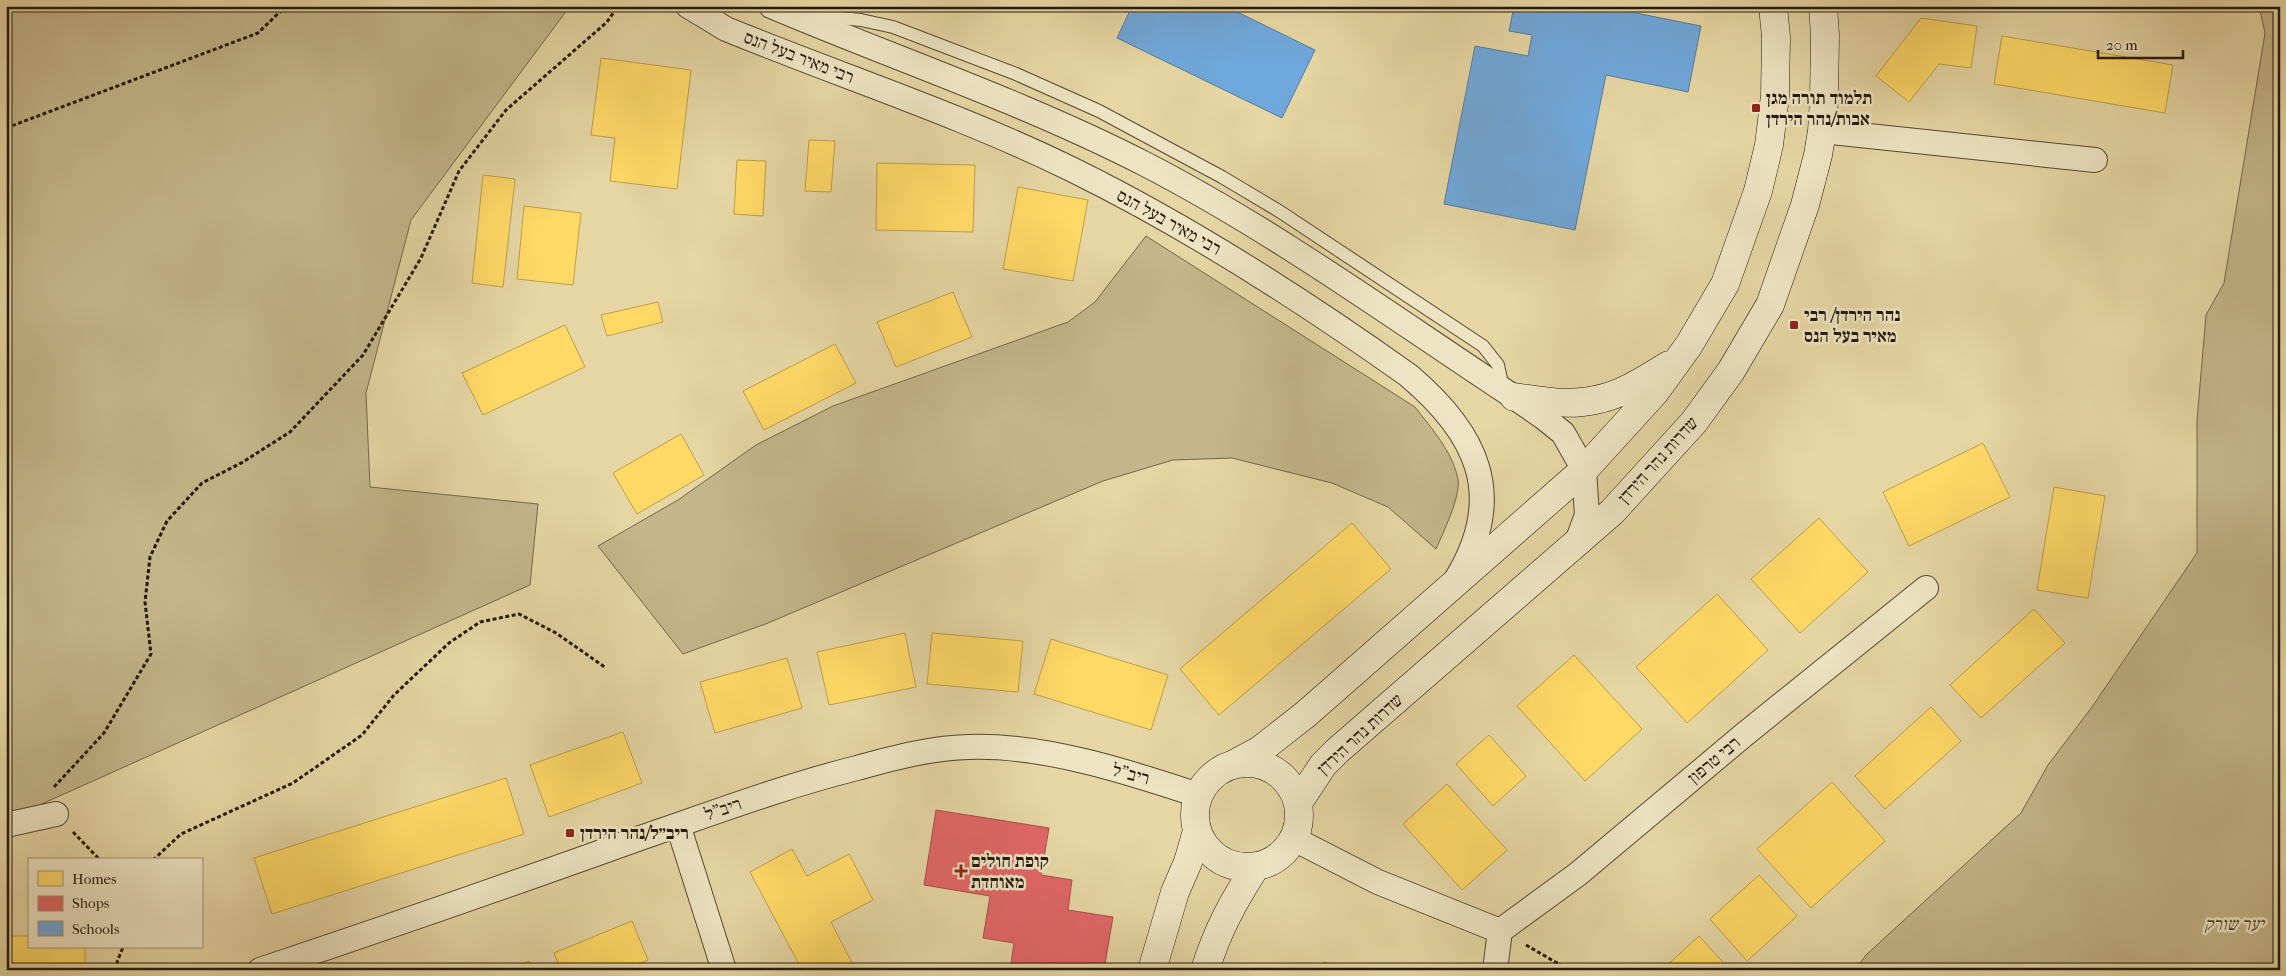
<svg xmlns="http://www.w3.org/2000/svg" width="2286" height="976" viewBox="0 0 2286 976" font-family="'IM FELL French Canon','Frank Ruhl Libre',serif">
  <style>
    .green { fill: #c4b68a; stroke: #74674c }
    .homes { fill: #ffd966; stroke: #be9f4b }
    .shops { fill: #e06666; stroke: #a84f4b }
    .schools { fill: #6fa8dc; stroke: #597d9e }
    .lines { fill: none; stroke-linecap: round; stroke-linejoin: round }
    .service-casing { stroke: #554832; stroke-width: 14 }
    .minor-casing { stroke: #554832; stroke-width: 26 }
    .secondary-casing { stroke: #25180d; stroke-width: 29 }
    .path { stroke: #25180d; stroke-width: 3; stroke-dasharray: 4 2.5; stroke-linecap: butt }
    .service { stroke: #eee4c3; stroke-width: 12 }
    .minor { stroke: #eee4c3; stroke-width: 24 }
    .secondary { stroke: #eee4c3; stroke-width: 28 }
    .poi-dot { fill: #8f2418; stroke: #eee4c3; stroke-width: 2 }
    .labels { text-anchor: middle; stroke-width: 5; stroke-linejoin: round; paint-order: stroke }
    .street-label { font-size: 18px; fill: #25180d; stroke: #eee4c3 }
    .poi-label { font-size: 18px; font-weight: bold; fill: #25180d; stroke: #eee4c3; text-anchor: start }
    .park-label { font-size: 18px; font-style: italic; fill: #554732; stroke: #eee4c3 }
  </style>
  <rect width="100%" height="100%" fill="#e5d6a3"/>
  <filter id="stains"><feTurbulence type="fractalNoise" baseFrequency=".004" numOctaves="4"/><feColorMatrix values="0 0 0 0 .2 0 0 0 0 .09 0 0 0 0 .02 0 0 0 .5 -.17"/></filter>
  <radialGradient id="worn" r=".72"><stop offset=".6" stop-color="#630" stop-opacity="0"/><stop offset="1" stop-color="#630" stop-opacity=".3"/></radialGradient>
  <path class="green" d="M 6,6 L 570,6 L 411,220 L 366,393 L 370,487 L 538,504 L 530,585 L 6,820 Z
    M 2259,6 L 2280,6 L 2280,970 L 1855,970 L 1866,955 L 2021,813 L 2048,765 L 2092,707 L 2197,553 L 2197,420 L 2206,315 L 2224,283 L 2265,33 Z
    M 1146,236 L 1415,407 C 1432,429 1452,451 1458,479 C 1461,496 1443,533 1436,549 L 1388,507 L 1332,483 L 1232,458 L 1173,460 L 1103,481 L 768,623 L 683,654 L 598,546 L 678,500 L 756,445 L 833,406 L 1068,322 L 1095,302 Z"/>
  <path class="homes" d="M 1921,18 L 1977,26 L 1971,68 L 1939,64 L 1909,102 L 1876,76 Z
    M 2002,36 L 2173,65 L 2165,113 L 1994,84 Z
    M 601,58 L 691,70 L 677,189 L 610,181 L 615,138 L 591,135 Z
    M 809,140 L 835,141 L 831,192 L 805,191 Z
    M 737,160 L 766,161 L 763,216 L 734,214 Z
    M 877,163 L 975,165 L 973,232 L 876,230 Z
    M 483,175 L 515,179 L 503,287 L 472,283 Z
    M 1018,187 L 1088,200 L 1073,281 L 1003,269 Z
    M 524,206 L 581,213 L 573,285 L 517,279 Z
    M 953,292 L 972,337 L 896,367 L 877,322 Z
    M 658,302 L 663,322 L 607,336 L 601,315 Z
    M 565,325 L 585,367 L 483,415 L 462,373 Z
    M 835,344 L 856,383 L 764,430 L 743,391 Z
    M 681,434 L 704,475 L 637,514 L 613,473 Z
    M 1983,443 L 2010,497 L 1909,546 L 1883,492 Z
    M 2054,487 L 2105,496 L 2088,598 L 2037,590 Z
    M 1819,518 L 1868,572 L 1800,633 L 1751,579 Z
    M 1352,523 L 1391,569 L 1219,715 L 1180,669 Z
    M 1717,594 L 1768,650 L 1687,723 L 1636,667 Z
    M 2034,609 L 2065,643 L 1981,718 L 1950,685 Z
    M 905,633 L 916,687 L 829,705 L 817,652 Z
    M 932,633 L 1023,641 L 1018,692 L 927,684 Z
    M 1051,639 L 1168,675 L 1151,730 L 1034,694 Z
    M 1574,655 L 1642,729 L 1585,781 L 1517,706 Z
    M 787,658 L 802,708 L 715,733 L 700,682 Z
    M 1931,707 L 1961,741 L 1885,809 L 1855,776 Z
    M 623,732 L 642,783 L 549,817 L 530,765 Z
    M 1489,735 L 1526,776 L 1493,806 L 1456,764 Z
    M 506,778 L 524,834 L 272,914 L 254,858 Z
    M 1832,782 L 1885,841 L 1811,908 L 1757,849 Z
    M 1447,784 L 1507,850 L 1462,890 L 1403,824 Z
    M 792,849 L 807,876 L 849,854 L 873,900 L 831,922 L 852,963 L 839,970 L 802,970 L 750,872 Z
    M 1759,875 L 1797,916 L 1747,961 L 1710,919 Z
    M 632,921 L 648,960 L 624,970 L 561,970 L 554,953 Z
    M 6,936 L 29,936 L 29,947 L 85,947 L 85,970 L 6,970 Z
    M 1699,936 L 1730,970 L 1662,970 Z
    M 529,961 L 532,970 L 508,970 Z
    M 1324,962 L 1351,970 L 1322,970 Z"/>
  <path class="shops" d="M 936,810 L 1049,828 L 1041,875 L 1072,880 L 1068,910 L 1113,917 L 1104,970 L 1010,970 L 1014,943 L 983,938 L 990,896 L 924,885 Z"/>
  <path class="schools" d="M 1132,6 L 1225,6 L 1315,50 L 1282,118 L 1117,38 Z
    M 1514,6 L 1601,6 L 1701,26 L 1688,92 L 1606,75 L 1575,230 L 1444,204 L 1475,46 L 1528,56 L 1532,35 L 1509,31 Z"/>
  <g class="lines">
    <g class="service-casing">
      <path id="service" d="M 810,15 L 861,20 L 893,27 L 1016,74 L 1099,111 L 1222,177 L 1279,211 L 1483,346 L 1498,365 L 1503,388"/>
    </g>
    <g class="minor-casing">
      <path id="minor" d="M 688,6 L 726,29 C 841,76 961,115 1073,170 C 1191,228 1301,299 1408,375 C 1477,433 1507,495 1457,578
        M 771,6 C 896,59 1024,102 1145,164 C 1273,230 1394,318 1514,397 L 1543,417 L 1563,433 L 1584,470 L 1587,515 L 1577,542
        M 1822,131 L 2095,160
        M 6,825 L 56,814
        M 678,825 L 724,970
        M 1294,839 L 1378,882 L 1500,931
        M 1500,931 L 1578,874 L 1745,734 L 1926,588
        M 260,970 C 389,927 518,882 646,836 C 716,812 785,786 857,768 C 894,758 930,748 968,747 C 1042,744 1129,772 1198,795
        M 1495,970 L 1500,931"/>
    </g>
    <g class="secondary-casing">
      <path id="secondary" d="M 1514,397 C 1540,401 1569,406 1595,400 C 1622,395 1646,379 1669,365
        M1195 815a52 52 0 1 1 104 0a52 52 0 1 1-104 0Z
        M 1232,765 L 1260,750 L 1306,714 L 1584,470 L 1655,392 L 1689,345 L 1725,284 L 1758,191 L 1769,145 L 1775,96 L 1776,37 L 1773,6
        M 1298,803 L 1323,765 L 1337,751 L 1612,512 L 1694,422 L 1731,371 L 1770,305 L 1805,205 L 1818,155 L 1822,131 L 1824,100 L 1825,35 L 1823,6
        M 1152,970 L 1175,892 L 1188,862 L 1197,831
        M 1205,970 C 1218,929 1233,902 1256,866"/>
    </g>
    <path class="path" d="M 6,128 L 258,33 L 286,6
      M 54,787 L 104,733 L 151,654 L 145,602 L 150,557 L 167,521 L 202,483 L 243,462 L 290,432 L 363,355 L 421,258 L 459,171 L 506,110 L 607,22 L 618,6
      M 73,832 L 100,860
      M 153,860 L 181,834 L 293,783 L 362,735 L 394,695 L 449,643 L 480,622 L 519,614 L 556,633 L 606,668
      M 1526,945 L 1569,970
      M 120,970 L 117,962 L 123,947"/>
    <use href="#service" class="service"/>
    <use href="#minor" class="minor"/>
    <use href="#secondary" class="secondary"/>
  </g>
  <g class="poi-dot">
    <rect x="1751" y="103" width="10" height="10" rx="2.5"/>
    <rect x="1789" y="320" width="10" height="10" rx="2.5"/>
    <rect x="565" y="828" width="10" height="10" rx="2.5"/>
    <path d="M958.5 863.5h5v5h5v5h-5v5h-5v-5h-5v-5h5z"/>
  </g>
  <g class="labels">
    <g class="street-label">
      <text transform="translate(799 57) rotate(21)" y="6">רבי מאיר בעל הנס</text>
      <text transform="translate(1169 222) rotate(29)" y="6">רבי מאיר בעל הנס</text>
      <text transform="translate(1658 460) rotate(-48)" y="6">שדרות נהר הירדן</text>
      <text transform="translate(1360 734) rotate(-43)" y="6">שדרות נהר הירדן</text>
      <text transform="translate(1714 760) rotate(-40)" y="6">רבי טרפון</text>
      <text transform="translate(1131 774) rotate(15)" y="6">ריב"ל</text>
      <text transform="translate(723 809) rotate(-19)" y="6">ריב"ל</text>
    </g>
    <g class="poi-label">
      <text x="1766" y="104">תלמוד תורה מגן<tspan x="1766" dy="21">אבות/נהר הירדן</tspan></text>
      <text x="1804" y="321">נהר הירדן/ רבי<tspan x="1804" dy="21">מאיר בעל הנס</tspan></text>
      <text x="580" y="839">ריב״ל/נהר הירדן</text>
      <text x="971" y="867">קופת חולים<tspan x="971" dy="21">מאוחדת</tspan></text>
    </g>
    <g class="park-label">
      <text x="2234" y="930">יער שורק</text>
    </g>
  </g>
  <rect width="2286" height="976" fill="none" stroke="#e5d6a3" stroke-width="25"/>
  <rect x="8" y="8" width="2271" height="961" fill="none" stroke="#25180d" stroke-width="2.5"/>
  <rect x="12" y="12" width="2261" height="951" fill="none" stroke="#25180d"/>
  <rect x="28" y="858" width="175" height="90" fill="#eee4c3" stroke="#9e927a"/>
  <rect x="38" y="871" width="25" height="15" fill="#ffd966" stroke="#9e927a"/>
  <text x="72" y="884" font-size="15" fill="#25180d">Homes</text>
  <rect x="38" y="896" width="25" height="15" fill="#e06666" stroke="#9e927a"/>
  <text x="72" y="908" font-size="15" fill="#25180d">Shops</text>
  <rect x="38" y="921" width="25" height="15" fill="#6fa8dc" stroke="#9e927a"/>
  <text x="72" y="934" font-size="15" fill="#25180d">Schools</text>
  <path d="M2098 50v8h85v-8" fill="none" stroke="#25180d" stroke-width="2.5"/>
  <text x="2106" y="50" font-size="15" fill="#25180d" stroke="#eee4c3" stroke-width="4" paint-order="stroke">20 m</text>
  <rect width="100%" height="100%" filter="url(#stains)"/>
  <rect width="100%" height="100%" fill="url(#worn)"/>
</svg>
